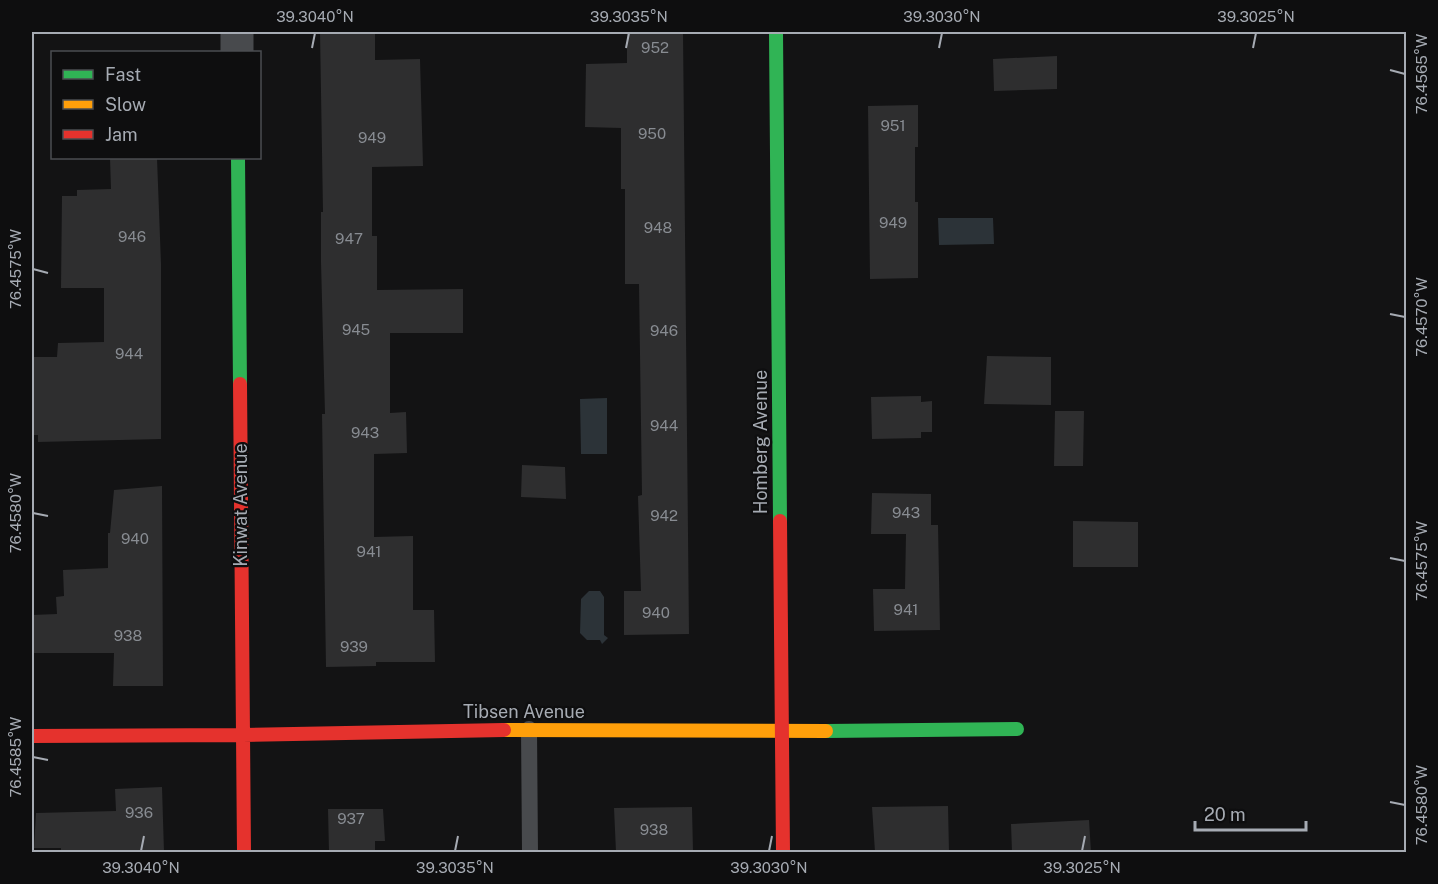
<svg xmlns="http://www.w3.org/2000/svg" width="1438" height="884" viewBox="0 0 1438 884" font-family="'Public Sans',sans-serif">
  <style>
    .water { fill: #2c3338 }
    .building { fill: #2e2e2f }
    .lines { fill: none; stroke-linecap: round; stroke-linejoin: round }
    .lane { stroke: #484a4d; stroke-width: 16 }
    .street { stroke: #484a4d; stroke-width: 33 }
    .fast { stroke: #30b455; stroke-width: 14 }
    .slow { stroke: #ff9f0a; stroke-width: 14 }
    .jam { stroke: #e5322d; stroke-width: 14 }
    .ticks { fill: none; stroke: #a6abb3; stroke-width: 2 }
    .labels { text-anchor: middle; stroke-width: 4.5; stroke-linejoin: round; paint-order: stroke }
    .number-label { font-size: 15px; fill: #888c92 }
    .street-label { font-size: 18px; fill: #a6abb3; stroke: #0e0e0f }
    .neatline { fill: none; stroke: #a6abb3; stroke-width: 2 }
    .ticks-label { font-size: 15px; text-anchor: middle; fill: #a6abb3 }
  </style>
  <rect width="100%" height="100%" fill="#131314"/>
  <path class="water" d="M 938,218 L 993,218 L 994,244 L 939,245 Z
    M 607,398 L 607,454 L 581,454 L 580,399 Z
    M 589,591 L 600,591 L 604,597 L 604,635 L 608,638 L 602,644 L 600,640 L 587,640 L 580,633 L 581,599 Z"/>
  <path class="building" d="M 320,32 L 375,32 L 375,60 L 420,59 L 423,166 L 372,167 L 372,236 L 377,236 L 377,290 L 463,289 L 463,333 L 390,333 L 390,413 L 406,412 L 407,453 L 374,454 L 374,537 L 413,536 L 413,610 L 434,610 L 435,662 L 376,662 L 376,666 L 326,667 L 322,414 L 325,414 L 321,262 L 321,212 L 323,212 Z
    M 627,32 L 683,32 L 689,634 L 624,635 L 624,591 L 641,591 L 638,496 L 642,495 L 639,284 L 625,284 L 625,189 L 621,189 L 621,128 L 585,127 L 586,64 L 627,63 Z
    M 1057,56 L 1057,89 L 994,91 L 993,59 Z
    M 918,105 L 918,147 L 915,147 L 915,202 L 918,202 L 918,278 L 870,279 L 868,106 Z
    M 110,158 L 157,158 L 161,264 L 161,439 L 38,442 L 38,435 L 33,435 L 32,357 L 57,357 L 58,343 L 104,342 L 104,288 L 61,288 L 62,196 L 77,196 L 77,190 L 111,189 Z
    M 987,356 L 1051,357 L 1051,405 L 984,404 Z
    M 921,396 L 921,402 L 932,401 L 932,432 L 921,432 L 921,438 L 872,439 L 871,397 Z
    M 1055,411 L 1084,411 L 1083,466 L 1054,466 Z
    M 522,465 L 565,467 L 566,499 L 521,497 Z
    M 162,486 L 163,686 L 113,686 L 114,653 L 32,653 L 32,615 L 57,614 L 56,597 L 64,596 L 63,570 L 108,568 L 108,533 L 110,533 L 114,490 Z
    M 872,493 L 931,494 L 931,525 L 938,525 L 940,630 L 874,631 L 873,589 L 905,589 L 906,534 L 871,534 Z
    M 1073,521 L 1138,522 L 1138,567 L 1073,567 Z
    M 162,787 L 164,852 L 61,852 L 61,848 L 34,848 L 36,813 L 116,811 L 115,789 Z
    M 948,806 L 949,852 L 875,852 L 872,807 Z
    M 692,807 L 693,852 L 616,852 L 614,808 Z
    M 328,809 L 383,809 L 385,841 L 375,841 L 375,852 L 329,852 Z
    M 1089,820 L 1091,852 L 1012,852 L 1011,824 Z"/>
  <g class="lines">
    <path class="lane" d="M 529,729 L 530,852"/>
    <path class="street" d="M 237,32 L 237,52"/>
    <path class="fast" d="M 776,32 L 780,521
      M 238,158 L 240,384
      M 826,731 L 1017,729"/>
    <path class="slow" d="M 504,730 L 826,731"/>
    <path class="jam" d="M 240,384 L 244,852
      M 780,521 L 783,852
      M 32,736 L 243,735 L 504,730"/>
  </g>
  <path class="ticks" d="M 312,48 L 315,33M 626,48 L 629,33M 939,48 L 942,33M 1253,48 L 1256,33M 1390,70 L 1405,74M 33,269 L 48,273M 1390,314 L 1405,317M 33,513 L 48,516M 1390,558 L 1405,561M 33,757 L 48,760M 1390,802 L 1405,805M 141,851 L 144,836M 455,851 L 458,836M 769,851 L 772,836M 1082,851 L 1085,836"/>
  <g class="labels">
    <g class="number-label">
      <text x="655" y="53">952</text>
      <text x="893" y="131">951</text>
      <text x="652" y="139">950</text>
      <text x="372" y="143">949</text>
      <text x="893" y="228">949</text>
      <text x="658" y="233">948</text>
      <text x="132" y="242">946</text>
      <text x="349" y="244">947</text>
      <text x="356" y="335">945</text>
      <text x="664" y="336">946</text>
      <text x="129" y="359">944</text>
      <text x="664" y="431">944</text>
      <text x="365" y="438">943</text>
      <text x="906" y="518">943</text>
      <text x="664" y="521">942</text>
      <text x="135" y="544">940</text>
      <text x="369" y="557">941</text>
      <text x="906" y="615">941</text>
      <text x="656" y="618">940</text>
      <text x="128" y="641">938</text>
      <text x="354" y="652">939</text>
      <text x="139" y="818">936</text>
      <text x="351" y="824">937</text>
      <text x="654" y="835">938</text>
    </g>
    <g class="street-label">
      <text transform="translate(761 442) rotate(-90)" y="6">Homberg Avenue</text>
      <text transform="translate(241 505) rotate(-90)" y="6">Kinwat Avenue</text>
      <text x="524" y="718">Tibsen Avenue</text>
    </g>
  </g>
  <rect width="1438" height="884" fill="none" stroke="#0e0e0f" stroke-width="66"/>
  <rect x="51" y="51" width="210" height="108" fill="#0e0e0f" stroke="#4b4d51" stroke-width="1.5"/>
  <rect x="63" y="70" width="30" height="9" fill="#30b455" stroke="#4b4d51" stroke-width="1.5"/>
  <text x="105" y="81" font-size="18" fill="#a6abb3">Fast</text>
  <rect x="63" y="100" width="30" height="9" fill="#ff9f0a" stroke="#4b4d51" stroke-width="1.5"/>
  <text x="105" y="111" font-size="18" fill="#a6abb3">Slow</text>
  <rect x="63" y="130" width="30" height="9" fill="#e5322d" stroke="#4b4d51" stroke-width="1.5"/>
  <text x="105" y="141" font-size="18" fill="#a6abb3">Jam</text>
  <path d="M1195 821v9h111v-9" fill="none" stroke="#a6abb3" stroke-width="3"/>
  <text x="1204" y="821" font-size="18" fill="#a6abb3" stroke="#0e0e0f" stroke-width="4.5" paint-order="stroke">20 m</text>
  <rect x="33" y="33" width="1372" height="818" class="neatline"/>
  <g class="ticks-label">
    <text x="315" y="22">39.3040°N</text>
    <text x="629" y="22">39.3035°N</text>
    <text x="942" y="22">39.3030°N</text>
    <text x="1256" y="22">39.3025°N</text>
    <text transform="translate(1422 74) rotate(-90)" y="5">76.4565°W</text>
    <text transform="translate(16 269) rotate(-90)" y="5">76.4575°W</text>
    <text transform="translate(1422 317) rotate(-90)" y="5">76.4570°W</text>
    <text transform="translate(16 513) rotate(-90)" y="5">76.4580°W</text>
    <text transform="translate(1422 561) rotate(-90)" y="5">76.4575°W</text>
    <text transform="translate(16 757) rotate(-90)" y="5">76.4585°W</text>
    <text transform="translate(1422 805) rotate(-90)" y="5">76.4580°W</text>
    <text x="141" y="873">39.3040°N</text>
    <text x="455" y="873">39.3035°N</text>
    <text x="769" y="873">39.3030°N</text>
    <text x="1082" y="873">39.3025°N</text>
  </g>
</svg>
